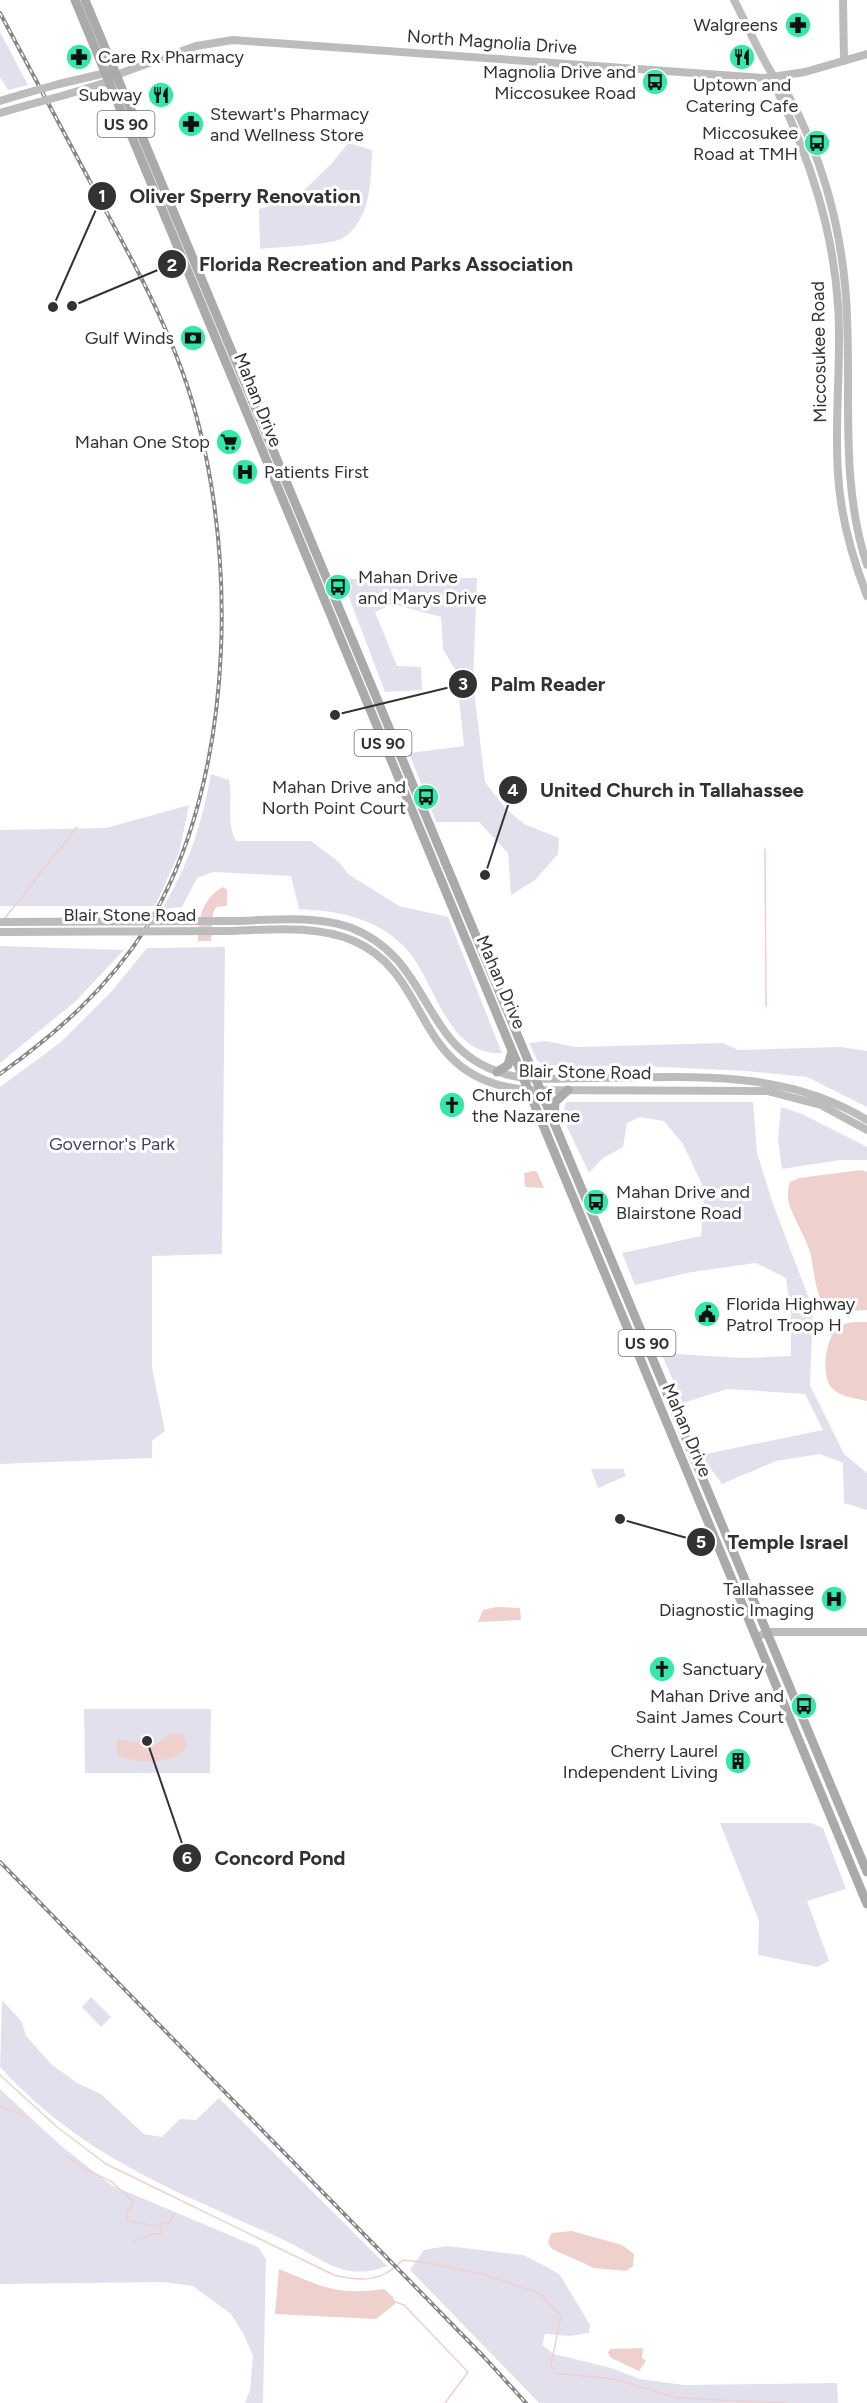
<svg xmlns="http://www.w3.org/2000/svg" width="867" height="2403" viewBox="0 0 867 2403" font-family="Figtree,sans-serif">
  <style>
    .green { fill: #e3e0ee }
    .water { fill: #eed0cc }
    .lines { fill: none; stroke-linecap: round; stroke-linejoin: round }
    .stream { stroke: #eed0cc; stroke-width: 1.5 }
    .secondary { stroke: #bcbcbc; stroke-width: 8 }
    .primary { stroke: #aaa; stroke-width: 9 }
    .rail-casing { stroke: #878787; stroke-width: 4 }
    .rail { stroke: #fff; stroke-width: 1.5; stroke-dasharray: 4.5; stroke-linecap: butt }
    .secondary-bridge { stroke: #bcbcbc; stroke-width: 8 }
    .labels { text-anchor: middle; stroke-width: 6; stroke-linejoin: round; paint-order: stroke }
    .shield { fill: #fff; stroke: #707070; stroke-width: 1.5 }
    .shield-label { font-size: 16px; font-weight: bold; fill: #323232 }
    .poi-label { font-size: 18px; fill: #323232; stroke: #fff; text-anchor: end }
    .street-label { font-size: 18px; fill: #323232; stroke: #fff }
    .park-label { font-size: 18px; fill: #4a3d6f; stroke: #fff }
    .leader { fill: none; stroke: #323232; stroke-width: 2 }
    .callout-dot { fill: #323232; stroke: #fff; stroke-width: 2 }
    .mark-label { font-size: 18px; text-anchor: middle; font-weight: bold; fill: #fff }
    .callout-label { font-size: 20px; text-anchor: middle; font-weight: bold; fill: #323232; stroke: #fff; stroke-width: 6; stroke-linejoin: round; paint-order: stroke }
  </style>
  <rect width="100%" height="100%" fill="#fff"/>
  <path class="green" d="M 0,32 L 28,85 L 8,90 L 0,77 Z
    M 348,143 L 372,150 C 371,181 371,220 343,238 C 332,245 276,247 260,249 L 259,209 L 295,199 L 332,163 Z
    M 477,578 L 473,682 L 485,782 L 505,808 L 524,824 L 559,838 L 558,854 L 535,880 L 511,895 L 508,853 L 479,822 L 436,822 L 409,753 L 464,746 L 456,671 L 443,649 L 441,617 L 393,604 L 375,612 L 397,666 L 421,667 L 422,690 L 385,692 L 342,579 Z
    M 211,774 L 229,780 C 233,800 226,823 236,841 L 311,841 L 339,862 L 348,874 L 399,906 L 448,917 L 502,1053 C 442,1056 437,973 398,941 C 369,916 336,911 299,909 L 291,876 L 213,872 L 197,878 L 182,907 L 162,909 C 188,866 202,824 211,774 Z
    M 189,805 L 179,853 L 155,906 L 0,906 L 0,830 L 106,828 Z
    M 0,946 L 124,950 L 76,1001 L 0,1063 Z
    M 225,947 L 222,1254 L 152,1256 L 152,1368 L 165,1431 L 152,1441 L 152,1458 L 0,1464 L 0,1087 L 61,1042 L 111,992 L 147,948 Z
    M 546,1041 L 576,1047 L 723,1043 L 738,1050 L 841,1047 L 867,1051 L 867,1107 L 807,1077 L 746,1071 L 640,1066 L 544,1066 L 537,1060 L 529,1043 Z
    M 566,1102 L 753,1102 L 757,1153 L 773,1204 L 813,1309 L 810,1385 L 844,1454 L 867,1473 L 867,1510 L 844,1503 L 843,1463 L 820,1454 L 776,1461 L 722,1484 L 701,1455 L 823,1430 L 805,1394 L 727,1389 L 683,1403 L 661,1353 L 743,1358 L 791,1356 L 791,1313 L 786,1278 L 756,1263 L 692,1272 L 635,1285 L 622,1253 L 701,1236 L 705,1191 L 683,1144 L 664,1121 L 640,1117 L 627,1123 L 623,1147 L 603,1158 L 589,1173 L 562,1116 Z
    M 781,1107 L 802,1114 L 867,1147 L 867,1160 L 840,1160 L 782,1169 L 778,1139 Z
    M 591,1469 L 623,1469 L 626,1476 L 598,1488 Z
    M 84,1709 L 211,1709 L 210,1773 L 85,1773 Z
    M 720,1823 L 811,1823 L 823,1828 L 846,1889 L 807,1901 L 829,1961 L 817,1967 L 758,1955 L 759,1921 Z
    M 91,1997 L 111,2017 L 101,2027 L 82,2007 Z
    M 2,2000 L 22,2022 L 26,2036 L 51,2064 L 77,2083 L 101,2094 L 144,2134 L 162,2137 L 180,2119 L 196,2120 L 219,2098 L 387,2266 C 344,2283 322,2258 286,2241 C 175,2190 86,2160 0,2067 Z
    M 0,2089 L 60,2145 L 111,2185 L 258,2247 L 266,2259 L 263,2403 L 245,2403 L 250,2390 L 253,2356 L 244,2335 L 231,2314 L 193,2286 L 163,2282 L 0,2284 Z
    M 447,2246 L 523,2255 L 549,2268 L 560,2275 L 590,2325 L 589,2333 L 570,2336 L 545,2334 L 542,2345 L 554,2354 L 611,2368 L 640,2379 L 684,2385 L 837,2383 L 838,2403 L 539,2403 L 410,2270 L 424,2250 Z"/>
  <path class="water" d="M 223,887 L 227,890 L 227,906 L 216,907 L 213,913 L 211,941 L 198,941 C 198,919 202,899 223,887 Z
    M 861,1170 L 867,1172 L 867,1310 L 829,1312 C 815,1297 815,1275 811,1256 C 807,1239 797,1225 791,1209 C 787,1200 787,1191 790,1182 L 799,1178 Z
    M 533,1171 L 537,1172 L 544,1188 L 525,1187 L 524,1173 Z
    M 867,1322 L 867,1401 C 855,1398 840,1397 832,1388 C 820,1376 826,1335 839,1327 C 847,1321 858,1322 867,1322 Z
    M 496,1607 L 520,1608 L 521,1620 L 478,1622 L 483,1610 Z
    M 171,1733 L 183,1734 L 187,1745 C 178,1766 133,1764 117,1755 L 117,1739 L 155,1745 Z
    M 572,2231 L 622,2245 L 634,2254 L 633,2266 L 626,2271 L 594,2268 L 552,2249 L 548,2243 L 551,2233 Z
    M 279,2269 C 321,2286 337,2296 384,2289 L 393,2297 L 395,2304 L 376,2319 L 275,2314 Z
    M 643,2348 L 642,2358 L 646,2361 L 639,2371 L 611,2358 L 608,2353 L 610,2349 Z"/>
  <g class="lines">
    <path class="stream" d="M 765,849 L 766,1006
      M 5,918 L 77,827
      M 0,2075 L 57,2127 L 106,2164 L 334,2275 C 361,2282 382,2282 403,2260 L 429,2263 L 482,2274 L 539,2293 L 561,2316 L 551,2365 L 555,2373 L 614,2379 L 678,2398 L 787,2403
      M 0,2106 L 24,2116
      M 65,2155 L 85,2169 L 112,2182 L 134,2202 L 126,2214 L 128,2221 L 157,2226 L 170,2222 L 173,2214
      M 134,2242 L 152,2234 L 161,2234 L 160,2225
      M 393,2301 L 404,2305 L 468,2372 L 445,2403"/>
    <path class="secondary" d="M 734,0 C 747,25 759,53 774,77 C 778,83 784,88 788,95 C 820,152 839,220 845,285 C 854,379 837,474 867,565
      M 843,0 L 844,61
      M 775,78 L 778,92 C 810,160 833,229 838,305 C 842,360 834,417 838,473 C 840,515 852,557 867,596
      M 59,84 L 110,72
      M 65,95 L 104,83 L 116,75 L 196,46 L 233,40 L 765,78 L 805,72 L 867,54
      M 0,101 L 23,94
      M 0,113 L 28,105
      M 226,921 C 265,921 312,914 349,927 C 434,959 419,1048 502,1073 C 529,1082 560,1078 588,1078 C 684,1078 782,1067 867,1120
      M 227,931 C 267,930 316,924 354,941 C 435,976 410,1080 528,1090 L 767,1091 L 821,1105 L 867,1130
      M 756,1638 L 767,1632 L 867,1632"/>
    <path class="primary" d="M 75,0 L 867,1904
      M 85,0 L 867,1872
      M 497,1072 L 508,1065 L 512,1051
      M 554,1119 L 555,1102 L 568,1090"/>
    <g class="rail-casing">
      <path id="rail" d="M 0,13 C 34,76 67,139 101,202 C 130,256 160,310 181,368 C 241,530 239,779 146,928 C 108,988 57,1033 0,1074
        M 0,1862 L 484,2357 L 526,2403"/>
    </g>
    <use href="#rail" class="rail"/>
    <path class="secondary-bridge" d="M 23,94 L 59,84
      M 28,105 L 65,95
      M 0,922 L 226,921
      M 0,932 L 227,931"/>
  </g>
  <defs>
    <g id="pharmacy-disc" transform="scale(1.35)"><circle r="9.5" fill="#34e8aa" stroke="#fff"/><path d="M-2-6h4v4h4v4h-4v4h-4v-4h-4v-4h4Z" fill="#111"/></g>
    <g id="restaurant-disc" transform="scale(1.35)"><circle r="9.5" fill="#34e8aa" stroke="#fff"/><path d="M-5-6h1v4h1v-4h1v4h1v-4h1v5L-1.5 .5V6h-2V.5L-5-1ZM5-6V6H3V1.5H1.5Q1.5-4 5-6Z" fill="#111"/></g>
    <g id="bus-disc" transform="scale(1.35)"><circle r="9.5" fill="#34e8aa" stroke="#fff"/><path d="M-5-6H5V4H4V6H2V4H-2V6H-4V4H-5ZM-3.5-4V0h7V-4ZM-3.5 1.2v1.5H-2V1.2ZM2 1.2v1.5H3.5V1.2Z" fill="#111"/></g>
    <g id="bank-disc" transform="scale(1.35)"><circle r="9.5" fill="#34e8aa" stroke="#fff"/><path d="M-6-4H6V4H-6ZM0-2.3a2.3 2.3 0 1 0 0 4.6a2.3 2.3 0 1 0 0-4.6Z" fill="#111"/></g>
    <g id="supermarket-disc" transform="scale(1.35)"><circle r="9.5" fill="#34e8aa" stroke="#fff"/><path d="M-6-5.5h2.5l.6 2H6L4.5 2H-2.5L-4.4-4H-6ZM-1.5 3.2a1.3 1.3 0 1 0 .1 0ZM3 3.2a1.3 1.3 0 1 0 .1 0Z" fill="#111"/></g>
    <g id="hospital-disc" transform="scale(1.35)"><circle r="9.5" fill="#34e8aa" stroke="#fff"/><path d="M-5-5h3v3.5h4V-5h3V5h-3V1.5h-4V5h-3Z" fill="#111"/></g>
    <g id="church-disc" transform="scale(1.35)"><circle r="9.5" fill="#34e8aa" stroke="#fff"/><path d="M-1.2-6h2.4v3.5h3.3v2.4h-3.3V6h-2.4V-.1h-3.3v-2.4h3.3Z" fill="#111"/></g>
    <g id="civic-disc" transform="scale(1.35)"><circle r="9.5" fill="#34e8aa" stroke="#fff"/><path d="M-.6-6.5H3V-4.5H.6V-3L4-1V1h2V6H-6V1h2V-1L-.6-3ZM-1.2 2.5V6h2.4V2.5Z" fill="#111"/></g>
    <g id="building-disc" transform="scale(1.35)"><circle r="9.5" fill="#34e8aa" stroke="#fff"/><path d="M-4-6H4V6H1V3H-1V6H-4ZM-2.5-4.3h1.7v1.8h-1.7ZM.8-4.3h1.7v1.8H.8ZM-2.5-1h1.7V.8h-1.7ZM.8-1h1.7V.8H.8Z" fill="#111"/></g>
  </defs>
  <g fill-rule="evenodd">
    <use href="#pharmacy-disc" x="798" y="25"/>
    <use href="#pharmacy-disc" x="79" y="57"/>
    <use href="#restaurant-disc" x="742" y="57"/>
    <use href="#bus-disc" x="655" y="82"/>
    <use href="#restaurant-disc" x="161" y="95"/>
    <use href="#pharmacy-disc" x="191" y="124"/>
    <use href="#bus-disc" x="817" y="143"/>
    <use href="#bank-disc" x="193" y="338"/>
    <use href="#supermarket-disc" x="229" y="442"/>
    <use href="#hospital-disc" x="245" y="472"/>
    <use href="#bus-disc" x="338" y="587"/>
    <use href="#bus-disc" x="426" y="797"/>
    <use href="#church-disc" x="452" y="1105"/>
    <use href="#bus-disc" x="596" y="1202"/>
    <use href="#civic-disc" x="707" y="1314"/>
    <use href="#hospital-disc" x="834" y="1599"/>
    <use href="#church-disc" x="662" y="1669"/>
    <use href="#bus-disc" x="804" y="1706"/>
    <use href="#building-disc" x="738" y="1761"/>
  </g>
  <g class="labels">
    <g class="shield">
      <rect x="97.5" y="111" width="57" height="26" rx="4.5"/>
      <rect x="354.5" y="730" width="57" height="26" rx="4.5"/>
      <rect x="618.5" y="1330" width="57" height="26" rx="4.5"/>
    </g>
    <g class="shield-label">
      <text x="126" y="130">US 90</text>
      <text x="383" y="749">US 90</text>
      <text x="647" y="1349">US 90</text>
    </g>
    <g class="poi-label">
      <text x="778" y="31">Walgreens</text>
      <text x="98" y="63" text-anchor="start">Care Rx Pharmacy</text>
      <text x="636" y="78">Magnolia Drive and<tspan x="636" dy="21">Miccosukee Road</tspan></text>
      <text x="742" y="91" text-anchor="middle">Uptown and<tspan x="742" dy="21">Catering Cafe</tspan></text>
      <text x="142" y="101">Subway</text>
      <text x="210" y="120" text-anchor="start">Stewart's Pharmacy<tspan x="210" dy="21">and Wellness Store</tspan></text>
      <text x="798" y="139">Miccosukee<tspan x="798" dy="21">Road at TMH</tspan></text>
      <text x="174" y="344">Gulf Winds</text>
      <text x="210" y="448">Mahan One Stop</text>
      <text x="264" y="478" text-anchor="start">Patients First</text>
      <text x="358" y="583" text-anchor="start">Mahan Drive<tspan x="358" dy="21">and Marys Drive</tspan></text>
      <text x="406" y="793">Mahan Drive and<tspan x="406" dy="21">North Point Court</tspan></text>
      <text x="472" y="1101" text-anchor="start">Church of<tspan x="472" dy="21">the Nazarene</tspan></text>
      <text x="616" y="1198" text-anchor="start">Mahan Drive and<tspan x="616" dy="21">Blairstone Road</tspan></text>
      <text x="726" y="1310" text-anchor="start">Florida Highway<tspan x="726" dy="21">Patrol Troop H</tspan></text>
      <text x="814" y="1595">Tallahassee<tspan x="814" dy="21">Diagnostic Imaging</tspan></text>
      <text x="682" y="1675" text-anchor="start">Sanctuary</text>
      <text x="784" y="1702">Mahan Drive and<tspan x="784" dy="21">Saint James Court</tspan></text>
      <text x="718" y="1757">Cherry Laurel<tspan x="718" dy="21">Independent Living</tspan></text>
    </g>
    <g class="street-label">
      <text transform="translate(492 42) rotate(4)" y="6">North Magnolia Drive</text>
      <text transform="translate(819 352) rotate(-91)" y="6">Miccosukee Road</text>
      <text transform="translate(258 400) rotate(68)" y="6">Mahan Drive</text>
      <text x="130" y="921">Blair Stone Road</text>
      <text transform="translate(501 982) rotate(67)" y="6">Mahan Drive</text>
      <text transform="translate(585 1072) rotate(1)" y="6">Blair Stone Road</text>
      <text transform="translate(687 1430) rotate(67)" y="6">Mahan Drive</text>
    </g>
    <g class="park-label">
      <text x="112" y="1150">Governor's Park</text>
    </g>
  </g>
  <path class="leader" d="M53 307L102 196M72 306L172 264M335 715L463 684M485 875L513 790M620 1519L701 1542M147 1741L187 1858"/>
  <g class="callout-dot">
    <circle cx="53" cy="307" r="6"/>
    <circle cx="72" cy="306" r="6"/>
    <circle cx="335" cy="715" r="6"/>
    <circle cx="485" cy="875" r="6"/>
    <circle cx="620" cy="1519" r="6"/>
    <circle cx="147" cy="1741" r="6"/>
    <circle cx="102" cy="196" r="15"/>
    <circle cx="172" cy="264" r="15"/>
    <circle cx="463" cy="684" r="15"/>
    <circle cx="513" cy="790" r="15"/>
    <circle cx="701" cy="1542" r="15"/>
    <circle cx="187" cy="1858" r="15"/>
  </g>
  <g class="mark-label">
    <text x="102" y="202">1</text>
    <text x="172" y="271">2</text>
    <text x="463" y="690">3</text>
    <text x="513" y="796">4</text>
    <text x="701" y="1548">5</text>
    <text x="187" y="1864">6</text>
  </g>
  <g class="callout-label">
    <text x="245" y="203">Oliver Sperry Renovation</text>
    <text x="386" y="271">Florida Recreation and Parks Association</text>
    <text x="548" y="691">Palm Reader</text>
    <text x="672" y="797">United Church in Tallahassee</text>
    <text x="788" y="1549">Temple Israel</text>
    <text x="280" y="1865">Concord Pond</text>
  </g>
</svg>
